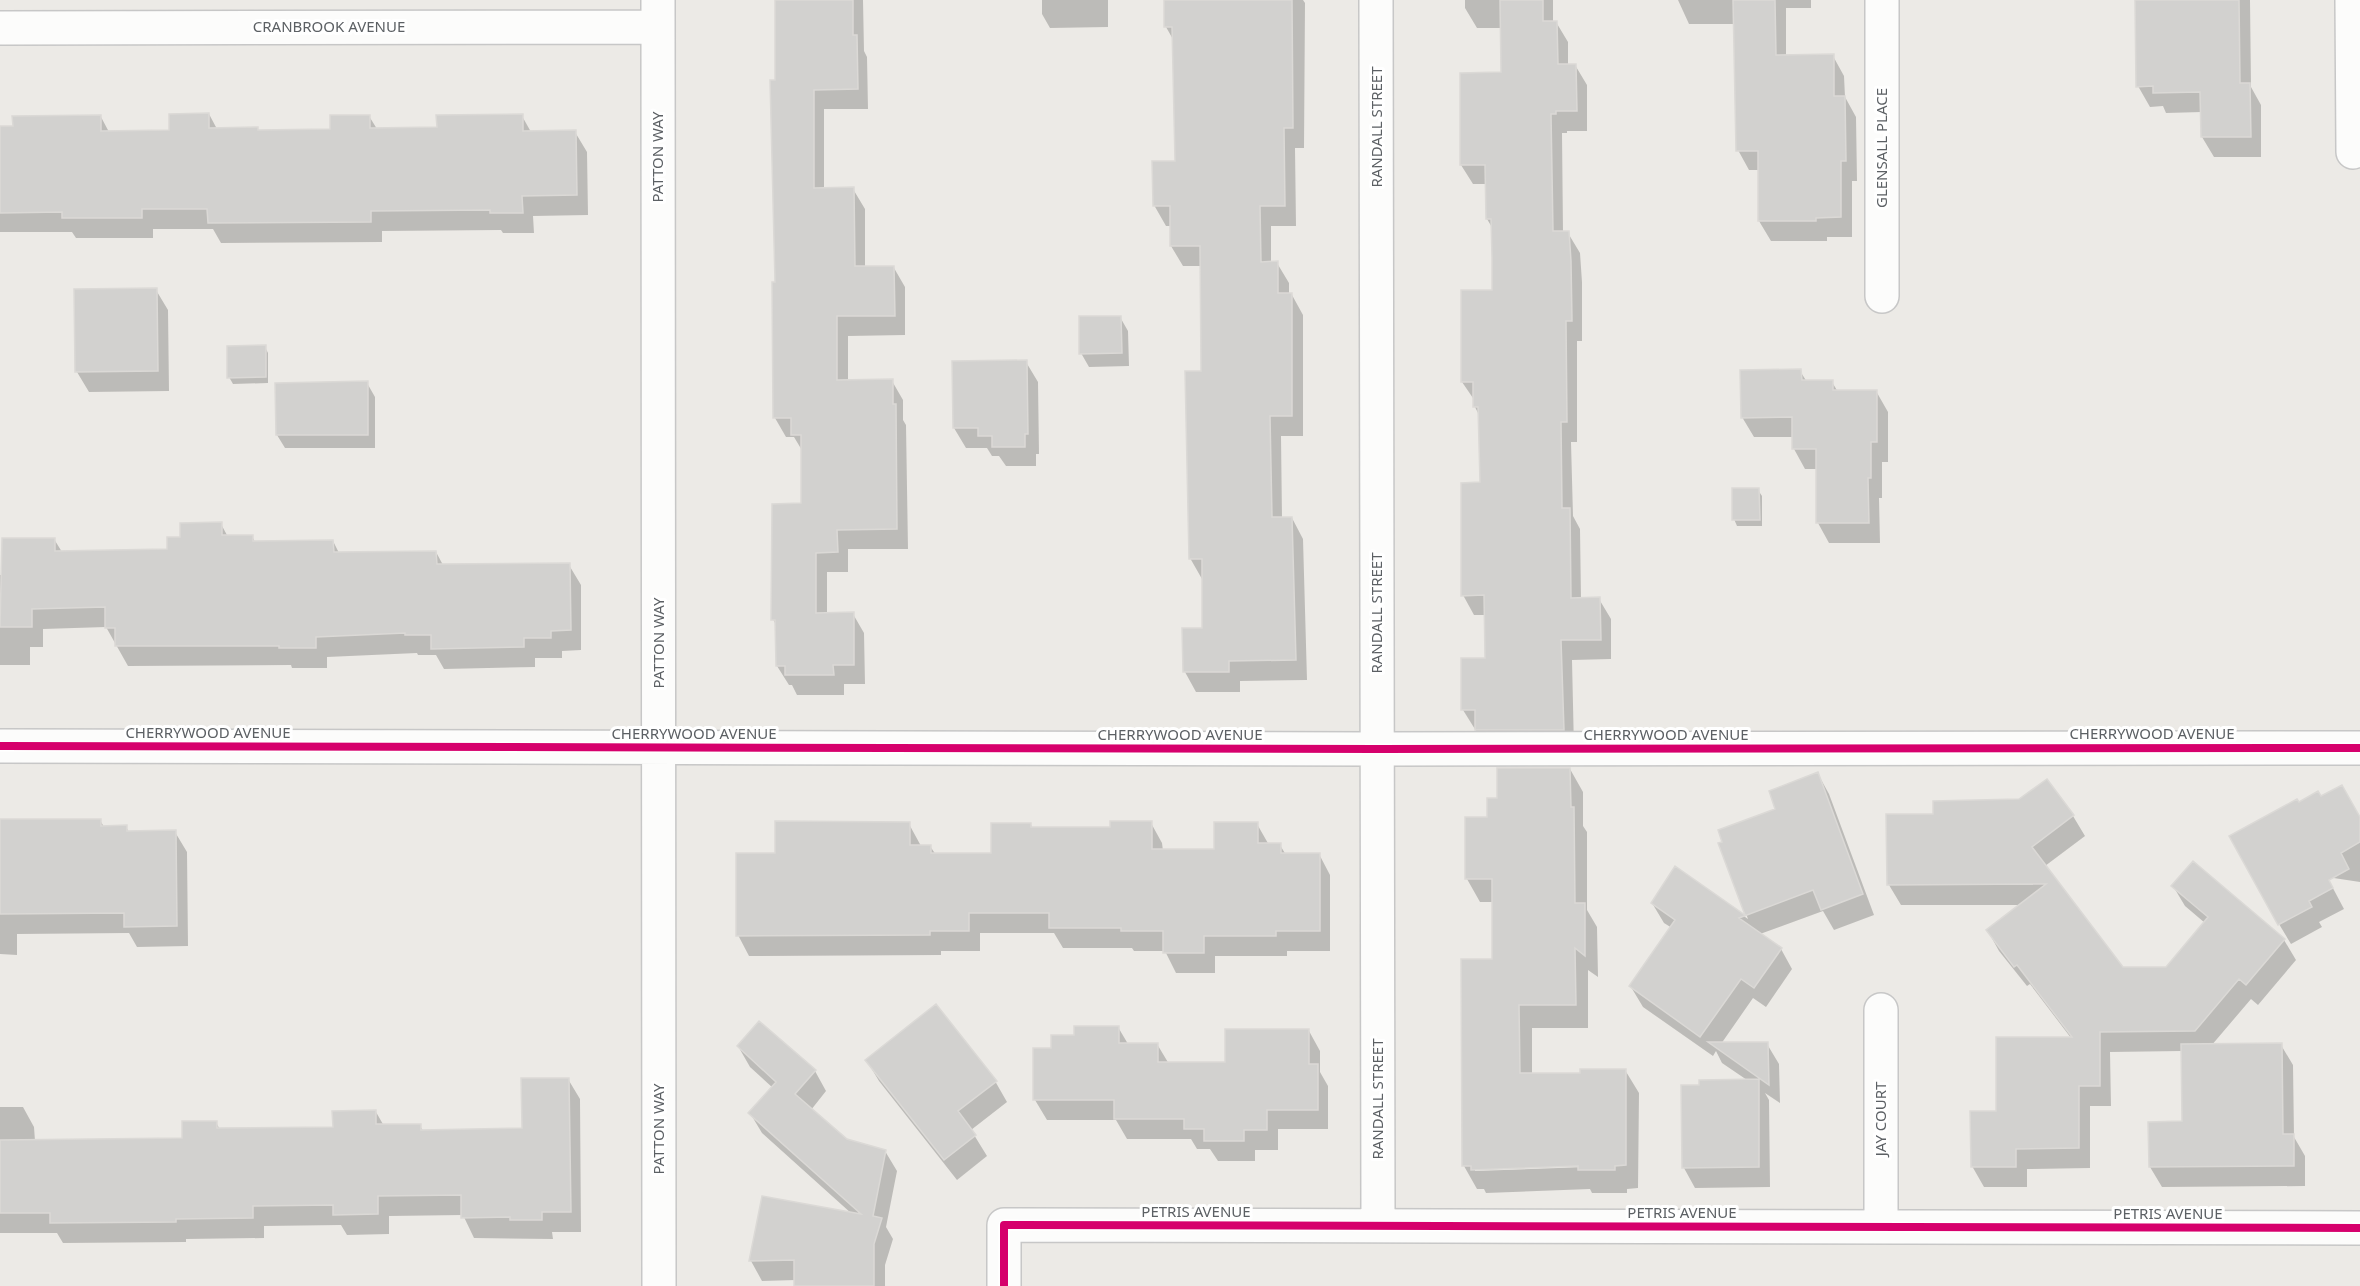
<svg xmlns="http://www.w3.org/2000/svg" width="2360" height="1286" viewBox="0 0 2360 1286" font-family="'Noto Sans',sans-serif">
  <style>
    .shadow { fill: #0003; fill-rule: evenodd }
    .building { fill: #d2d1cf; stroke: #dbd9d6; stroke-width: 1.5 }
    .lines { fill: none; stroke-linecap: round; stroke-linejoin: round }
    .minor-casing { stroke: #c7c7c7; stroke-width: 36 }
    .minor { stroke: #fcfcfb; stroke-width: 33 }
    .cycleway-casing { stroke: #fff; stroke-width: 11 }
    .cycleway { stroke: #d6006c; stroke-width: 8 }
    .labels { text-anchor: middle; stroke-width: 6; stroke-linejoin: round; paint-order: stroke }
    .street-label { font-size: 15px; fill: #5c6064; stroke: #fff }
  </style>
  <rect width="100%" height="100%" fill="#eceae6"/>
  <path class="shadow" d="M 776,0 L 863,0 L 864,51 L 867,57 L 868,109 L 824,109 L 824,189 L 853,189 L 865,209 L 865,268 L 894,268 L 905,287 L 905,335 L 848,336 L 848,381 L 892,381 L 903,400 L 903,420 L 906,425 L 908,549 L 848,549 L 848,572 L 827,572 L 827,614 L 853,614 L 864,633 L 865,684 L 844,684 L 844,695 L 797,695 L 792,685 L 789,685 L 777,666 L 777,627 L 773,619 L 803,505 L 803,452 L 794,437 L 786,437 L 775,418 Z
    M 1042,0 L 1108,0 L 1108,27 L 1050,28 L 1042,14 Z
    M 1165,0 L 1303,0 L 1305,3 L 1304,148 L 1295,148 L 1296,226 L 1271,226 L 1271,263 L 1277,263 L 1289,283 L 1289,295 L 1292,295 L 1303,315 L 1303,436 L 1281,436 L 1282,518 L 1292,518 L 1303,539 L 1307,680 L 1240,681 L 1240,692 L 1196,692 L 1185,672 L 1184,630 L 1203,630 L 1202,579 L 1190,558 L 1203,373 L 1202,266 L 1183,266 L 1171,246 L 1171,226 L 1166,226 L 1154,205 L 1176,162 L 1174,41 L 1166,27 Z
    M 1465,0 L 1553,0 L 1553,22 L 1556,22 L 1568,42 L 1568,66 L 1575,65 L 1587,85 L 1587,131 L 1567,131 L 1567,133 L 1562,133 L 1563,233 L 1568,233 L 1580,253 L 1582,282 L 1582,341 L 1577,341 L 1577,442 L 1571,442 L 1573,516 L 1580,529 L 1581,599 L 1599,599 L 1611,619 L 1611,659 L 1572,660 L 1574,749 L 1488,750 L 1463,710 L 1486,659 L 1486,615 L 1474,615 L 1463,595 L 1481,484 L 1480,417 L 1475,407 L 1475,401 L 1462,382 L 1493,291 L 1493,229 L 1487,219 L 1486,184 L 1473,184 L 1461,165 L 1503,74 L 1502,28 L 1477,28 L 1465,8 Z
    M 1678,0 L 1811,0 L 1811,8 L 1786,8 L 1786,56 L 1833,56 L 1844,76 L 1845,97 L 1856,117 L 1857,181 L 1852,181 L 1852,237 L 1827,237 L 1827,241 L 1771,241 L 1759,221 L 1759,170 L 1749,170 L 1738,150 L 1735,24 L 1689,24 Z
    M 2137,0 L 2250,0 L 2251,87 L 2261,105 L 2261,157 L 2214,157 L 2202,137 L 2202,112 L 2166,113 L 2163,106 L 2150,107 L 2138,86 Z
    M 209,114 L 217,129 L 259,132 L 332,131 L 369,116 L 377,129 L 439,129 L 522,116 L 531,132 L 575,132 L 587,152 L 588,215 L 533,216 L 534,233 L 503,233 L 501,230 L 382,231 L 382,242 L 221,243 L 213,229 L 153,229 L 153,238 L 76,238 L 72,232 L 0,232 L 0,128 L 101,117 L 109,132 L 171,131 Z
    M 156,290 L 168,310 L 169,391 L 89,392 L 77,372 Z
    M 1120,317 L 1128,331 L 1129,366 L 1089,367 L 1081,353 Z
    M 265,347 L 268,353 L 268,383 L 233,384 L 229,377 Z
    M 1026,362 L 1038,382 L 1039,454 L 1036,454 L 1036,466 L 1006,466 L 999,456 L 992,456 L 987,448 L 966,448 L 954,428 Z
    M 1800,371 L 1807,382 L 1832,382 L 1838,392 L 1876,391 L 1888,412 L 1888,462 L 1882,462 L 1882,498 L 1879,498 L 1880,543 L 1829,543 L 1818,523 L 1817,469 L 1805,469 L 1794,449 L 1793,437 L 1754,437 L 1742,417 Z
    M 367,383 L 375,397 L 375,448 L 285,448 L 277,435 Z
    M 1758,490 L 1762,496 L 1762,526 L 1737,526 L 1734,519 Z
    M 221,524 L 228,537 L 252,536 L 255,542 L 333,541 L 339,553 L 436,552 L 443,565 L 569,565 L 581,585 L 581,650 L 562,651 L 562,658 L 535,658 L 535,667 L 444,669 L 436,655 L 418,655 L 417,653 L 327,657 L 327,668 L 292,668 L 291,665 L 128,666 L 106,627 L 43,629 L 43,647 L 30,647 L 30,665 L 0,665 L 0,575 L 4,575 L 54,539 L 62,552 L 169,551 L 182,538 Z
    M 1570,769 L 1583,792 L 1583,826 L 1587,832 L 1587,910 L 1597,927 L 1598,977 L 1588,970 L 1588,1028 L 1532,1028 L 1532,1075 L 1581,1074 L 1625,1070 L 1639,1093 L 1638,1188 L 1627,1189 L 1627,1193 L 1592,1193 L 1590,1189 L 1486,1193 L 1484,1189 L 1477,1189 L 1464,1166 L 1494,961 L 1494,902 L 1480,902 L 1467,879 L 1466,819 L 1489,819 L 1499,799 ZM 1585,1164 L 1585,1167 L 1475,1171 L 1475,1168 Z
    M 1818,774 L 1829,794 L 1874,915 L 1834,930 L 1823,911 L 1760,934 L 1781,949 L 1792,969 L 1766,1007 L 1753,998 L 1721,1044 L 1767,1044 L 1779,1064 L 1780,1103 L 1765,1093 L 1769,1100 L 1770,1187 L 1695,1188 L 1684,1168 L 1701,1086 L 1747,1080 L 1722,1063 L 1716,1051 L 1713,1056 L 1643,1007 L 1631,987 L 1672,928 L 1664,923 L 1652,903 L 1676,869 L 1748,919 L 1720,844 L 1777,810 Z
    M 2047,781 L 2073,816 L 2085,836 L 2045,866 L 2122,968 L 2166,968 L 2205,923 L 2185,906 L 2173,886 L 2284,940 L 2296,960 L 2258,1005 L 2251,999 L 2211,1046 L 2281,1045 L 2293,1065 L 2294,1137 L 2305,1156 L 2305,1186 L 2162,1187 L 2150,1167 L 2150,1123 L 2183,1123 L 2182,1051 L 2110,1052 L 2111,1106 L 2090,1106 L 2090,1168 L 2027,1169 L 2027,1187 L 1984,1187 L 1972,1166 L 1997,1112 L 2071,1038 L 2030,984 L 2027,986 L 1999,951 L 1988,931 L 2022,905 L 1901,905 L 1889,885 L 1935,815 L 2020,801 Z
    M 2320,798 L 2360,819 L 2360,882 L 2327,877 L 2344,909 L 2319,922 L 2322,927 L 2291,944 L 2279,924 Z
    M 100,820 L 104,827 L 126,827 L 129,832 L 175,832 L 187,852 L 188,946 L 137,947 L 129,933 L 17,934 L 17,955 L 0,954 L 0,821 Z
    M 1151,823 L 1162,843 L 1163,851 L 1216,851 L 1257,824 L 1269,845 L 1280,845 L 1286,855 L 1319,854 L 1330,875 L 1330,951 L 1287,951 L 1287,956 L 1215,956 L 1215,973 L 1176,973 L 1165,951 L 1134,951 L 1132,948 L 1063,948 L 1054,933 L 980,933 L 980,951 L 941,951 L 941,955 L 749,956 L 738,935 L 777,854 L 909,824 L 921,846 L 930,846 L 936,855 L 992,855 L 1031,825 L 1033,829 L 1111,829 Z
    M 1118,1027 L 1128,1044 L 1157,1044 L 1169,1064 L 1226,1064 L 1309,1031 L 1320,1051 L 1320,1072 L 1328,1086 L 1328,1129 L 1278,1129 L 1278,1150 L 1255,1150 L 1255,1161 L 1218,1161 L 1210,1149 L 1197,1149 L 1191,1139 L 1127,1139 L 1116,1120 L 1047,1120 L 1035,1100 L 1053,1050 L 1076,1036 Z
    M 738,1046 L 815,1071 L 826,1091 L 811,1110 L 846,1140 L 885,1151 L 897,1171 L 886,1227 L 893,1239 L 885,1265 L 885,1286 L 796,1286 L 796,1280 L 762,1281 L 751,1261 L 852,1214 L 762,1133 L 750,1113 L 773,1088 L 750,1067 Z
    M 867,1061 L 995,1081 L 1007,1102 L 971,1130 L 987,1156 L 957,1180 L 879,1081 Z
    M 568,1079 L 580,1099 L 581,1232 L 552,1232 L 553,1239 L 474,1238 L 463,1215 L 389,1216 L 389,1234 L 347,1235 L 341,1225 L 264,1226 L 264,1238 L 186,1239 L 186,1242 L 63,1243 L 57,1233 L 0,1233 L 0,1107 L 23,1107 L 34,1127 L 35,1141 L 184,1139 L 216,1122 L 220,1130 L 334,1128 L 376,1112 L 384,1126 L 420,1126 L 424,1132 L 523,1130 Z"/>
  <path class="building" d="M 775,0 L 853,0 L 853,35 L 857,35 L 858,89 L 814,90 L 814,188 L 854,187 L 855,266 L 894,266 L 895,316 L 837,316 L 837,380 L 893,379 L 893,404 L 896,404 L 897,529 L 837,530 L 838,552 L 816,553 L 816,613 L 854,612 L 854,665 L 833,665 L 834,675 L 785,675 L 785,666 L 776,666 L 775,620 L 771,620 L 772,504 L 801,503 L 801,435 L 791,435 L 791,418 L 773,418 L 772,282 L 775,282 L 770,80 L 775,80 Z
    M 1164,0 L 1292,0 L 1293,128 L 1284,128 L 1285,206 L 1260,206 L 1261,262 L 1278,261 L 1278,293 L 1292,293 L 1292,416 L 1270,416 L 1272,517 L 1292,517 L 1296,660 L 1229,661 L 1229,672 L 1183,672 L 1182,628 L 1202,628 L 1202,559 L 1189,559 L 1185,371 L 1201,371 L 1200,246 L 1170,246 L 1170,206 L 1153,206 L 1152,161 L 1175,161 L 1172,27 L 1164,27 Z
    M 1500,0 L 1543,0 L 1543,21 L 1557,21 L 1558,64 L 1576,64 L 1577,111 L 1556,111 L 1556,114 L 1551,114 L 1553,231 L 1569,231 L 1571,261 L 1572,321 L 1566,321 L 1567,422 L 1561,422 L 1562,508 L 1570,508 L 1571,598 L 1600,597 L 1601,640 L 1561,640 L 1564,730 L 1475,730 L 1475,710 L 1461,710 L 1461,658 L 1485,658 L 1484,595 L 1461,596 L 1461,483 L 1480,482 L 1478,407 L 1473,407 L 1473,382 L 1461,382 L 1461,290 L 1492,290 L 1492,257 L 1491,219 L 1486,219 L 1485,165 L 1460,165 L 1460,73 L 1501,72 Z
    M 1733,0 L 1775,0 L 1776,55 L 1834,54 L 1834,96 L 1845,96 L 1846,161 L 1841,161 L 1841,217 L 1816,218 L 1816,221 L 1758,221 L 1758,151 L 1736,151 Z
    M 2135,0 L 2239,0 L 2240,83 L 2250,83 L 2251,137 L 2201,137 L 2200,92 L 2153,93 L 2153,86 L 2136,87 Z
    M 209,113 L 209,128 L 258,127 L 258,130 L 330,129 L 330,115 L 370,115 L 370,128 L 437,127 L 436,115 L 523,114 L 523,131 L 576,130 L 577,195 L 522,196 L 523,213 L 490,213 L 490,210 L 371,211 L 371,222 L 208,223 L 207,209 L 142,209 L 142,218 L 62,218 L 62,212 L 0,213 L 0,126 L 13,126 L 12,116 L 101,115 L 101,131 L 169,130 L 169,114 Z
    M 157,288 L 158,371 L 75,372 L 74,289 Z
    M 1079,316 L 1121,316 L 1122,353 L 1079,354 Z
    M 266,345 L 266,377 L 227,378 L 227,346 Z
    M 1027,360 L 1028,434 L 1025,434 L 1025,447 L 992,447 L 992,436 L 978,436 L 978,428 L 953,428 L 952,361 Z
    M 1801,369 L 1802,380 L 1833,380 L 1833,390 L 1877,390 L 1877,442 L 1871,442 L 1871,478 L 1868,478 L 1869,523 L 1816,523 L 1816,449 L 1792,449 L 1792,417 L 1741,418 L 1740,370 Z
    M 368,381 L 368,435 L 276,435 L 275,383 Z
    M 1732,488 L 1759,488 L 1760,520 L 1732,520 Z
    M 222,522 L 222,535 L 253,535 L 253,541 L 333,540 L 334,552 L 436,551 L 437,564 L 570,563 L 571,630 L 551,631 L 551,638 L 524,638 L 524,647 L 431,649 L 431,635 L 405,635 L 405,633 L 316,637 L 316,648 L 279,648 L 279,646 L 115,646 L 115,628 L 105,628 L 105,607 L 32,609 L 32,627 L 0,627 L 2,538 L 55,538 L 55,551 L 167,549 L 167,537 L 180,537 L 180,523 Z
    M 1497,768 L 1570,768 L 1571,807 L 1574,807 L 1575,903 L 1585,903 L 1585,956 L 1575,948 L 1576,1005 L 1519,1005 L 1520,1073 L 1580,1073 L 1580,1069 L 1626,1069 L 1626,1165 L 1615,1166 L 1615,1170 L 1578,1170 L 1578,1166 L 1471,1170 L 1471,1166 L 1462,1166 L 1461,959 L 1492,959 L 1492,879 L 1465,879 L 1465,817 L 1487,817 L 1487,798 L 1497,798 Z
    M 1818,772 L 1863,894 L 1821,910 L 1813,890 L 1739,918 L 1782,948 L 1754,988 L 1741,979 L 1700,1037 L 1629,986 L 1675,920 L 1651,903 L 1675,866 L 1745,915 L 1718,843 L 1722,842 L 1718,830 L 1775,809 L 1769,791 Z
    M 2047,779 L 2074,815 L 2032,847 L 2123,967 L 2166,967 L 2208,917 L 2171,886 L 2193,861 L 2285,939 L 2246,985 L 2239,979 L 2195,1031 L 2100,1032 L 2100,1086 L 2079,1086 L 2079,1148 L 2016,1149 L 2016,1167 L 1971,1167 L 1970,1111 L 1996,1111 L 1996,1037 L 2072,1037 L 2017,965 L 2014,967 L 1986,930 L 2046,884 L 1887,885 L 1886,814 L 1933,814 L 1933,801 L 2019,799 Z
    M 2342,785 L 2360,817 L 2360,842 L 2341,853 L 2349,869 L 2329,880 L 2333,888 L 2309,901 L 2312,907 L 2278,925 L 2229,836 L 2297,799 L 2299,802 L 2318,791 L 2321,796 Z
    M 0,819 L 101,819 L 101,826 L 127,825 L 127,831 L 176,830 L 177,926 L 124,927 L 124,913 L 0,914 Z
    M 775,821 L 910,822 L 910,845 L 931,845 L 931,853 L 991,853 L 991,823 L 1031,823 L 1031,827 L 1110,827 L 1110,821 L 1152,821 L 1152,849 L 1214,849 L 1214,822 L 1258,822 L 1258,843 L 1281,843 L 1281,853 L 1320,853 L 1320,931 L 1276,931 L 1276,936 L 1204,936 L 1204,953 L 1163,953 L 1163,931 L 1121,931 L 1121,928 L 1049,928 L 1049,913 L 969,913 L 969,931 L 930,931 L 930,935 L 736,936 L 736,853 L 775,853 Z
    M 936,1004 L 997,1081 L 958,1111 L 976,1135 L 944,1160 L 865,1060 Z
    M 759,1021 L 816,1070 L 795,1094 L 847,1139 L 886,1150 L 873,1216 L 882,1218 L 874,1244 L 874,1286 L 794,1286 L 794,1260 L 749,1261 L 762,1196 L 861,1214 L 748,1113 L 776,1082 L 737,1046 Z
    M 1074,1026 L 1119,1026 L 1119,1043 L 1158,1043 L 1158,1062 L 1225,1062 L 1225,1029 L 1309,1029 L 1309,1064 L 1318,1064 L 1318,1110 L 1267,1110 L 1267,1130 L 1244,1130 L 1244,1141 L 1204,1141 L 1204,1129 L 1184,1129 L 1184,1119 L 1114,1119 L 1114,1100 L 1033,1100 L 1033,1048 L 1051,1048 L 1051,1035 L 1074,1035 Z
    M 1708,1042 L 1768,1042 L 1769,1085 Z
    M 2282,1043 L 2283,1134 L 2294,1134 L 2294,1166 L 2149,1167 L 2148,1122 L 2182,1121 L 2181,1044 Z
    M 521,1078 L 569,1078 L 571,1212 L 542,1212 L 542,1220 L 510,1220 L 510,1217 L 461,1218 L 461,1195 L 378,1196 L 378,1214 L 333,1215 L 333,1205 L 253,1206 L 253,1218 L 176,1219 L 176,1222 L 50,1223 L 50,1213 L 0,1213 L 0,1140 L 182,1138 L 182,1121 L 217,1121 L 217,1128 L 333,1127 L 332,1111 L 376,1110 L 376,1124 L 421,1124 L 421,1130 L 522,1128 Z
    M 1759,1079 L 1759,1167 L 1682,1168 L 1681,1085 L 1699,1085 L 1699,1080 Z"/>
  <g class="lines">
    <g class="minor-casing">
      <path id="minor" d="M 658,0 L 659,1286
        M 1376,0 L 1378,1226
        M 2352,0 L 2353,152
        M 0,28 L 658,27
        M 1882,296 L 1882,0
        M 0,746 L 1377,749 L 2360,748
        M 1881,1227 L 1881,1010
        M 1004,1286 L 1004,1225 L 2360,1228"/>
    </g>
    <use href="#minor" class="minor"/>
    <g class="cycleway-casing">
      <path id="cycleway" d="M 0,746 L 1377,749 L 2360,748
        M 1004,1286 L 1004,1225 L 2360,1228"/>
    </g>
    <use href="#cycleway" class="cycleway"/>
  </g>
  <g class="labels">
    <g class="street-label">
      <text x="329" y="32">CRANBROOK AVENUE</text>
      <text transform="translate(1377 127) rotate(-90)" y="5">RANDALL STREET</text>
      <text transform="translate(1882 148) rotate(-90)" y="5">GLENSALL PLACE</text>
      <text transform="translate(658 157) rotate(-90)" y="5">PATTON WAY</text>
      <text transform="translate(1377 613) rotate(-90)" y="5">RANDALL STREET</text>
      <text transform="translate(659 643) rotate(-90)" y="5">PATTON WAY</text>
      <text x="208" y="738">CHERRYWOOD AVENUE</text>
      <text x="694" y="739">CHERRYWOOD AVENUE</text>
      <text x="2152" y="739">CHERRYWOOD AVENUE</text>
      <text x="1180" y="740">CHERRYWOOD AVENUE</text>
      <text x="1666" y="740">CHERRYWOOD AVENUE</text>
      <text transform="translate(1378 1099) rotate(-90)" y="5">RANDALL STREET</text>
      <text transform="translate(1881 1119) rotate(-90)" y="5">JAY COURT</text>
      <text transform="translate(659 1129) rotate(-90)" y="5">PATTON WAY</text>
      <text x="1196" y="1217">PETRIS AVENUE</text>
      <text x="1682" y="1218">PETRIS AVENUE</text>
      <text x="2168" y="1219">PETRIS AVENUE</text>
    </g>
  </g>
</svg>
